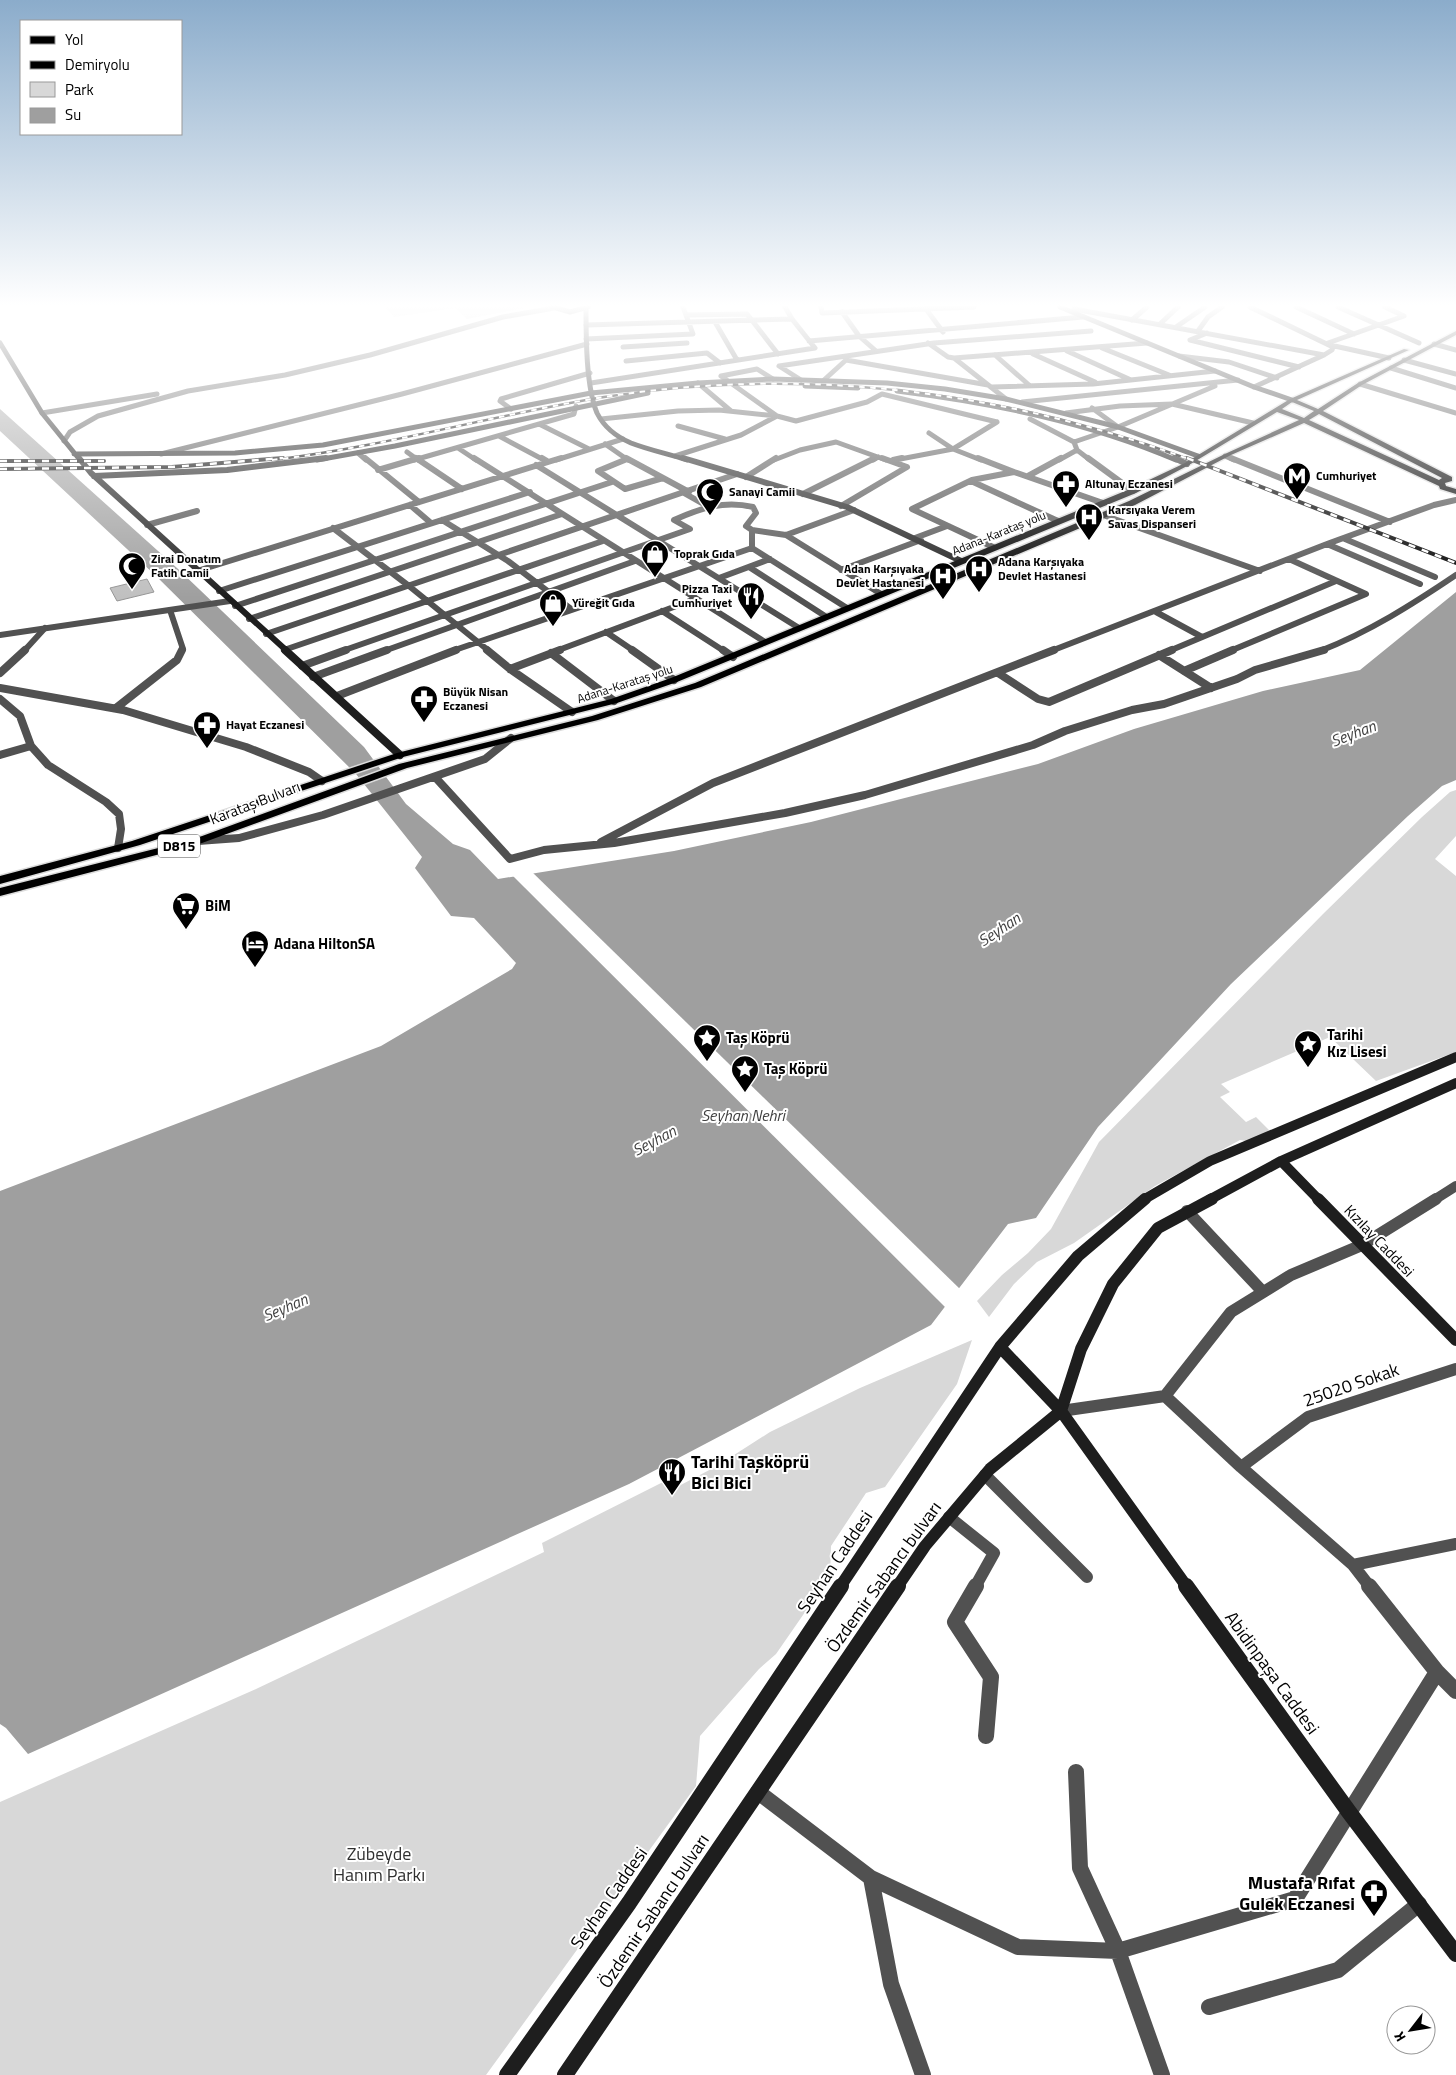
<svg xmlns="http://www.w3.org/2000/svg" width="1456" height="2075" viewBox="0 0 1456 2075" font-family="'Titillium Web',sans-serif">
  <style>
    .green { fill: #d8d8d8 }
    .water { fill: #9f9f9f }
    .pier { fill: #fff }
    .building { fill: #c0c0c0; stroke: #959595 }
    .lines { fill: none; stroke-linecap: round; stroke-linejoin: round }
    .primary-casing { stroke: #dbdbdb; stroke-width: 3 }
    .minor-far5 { stroke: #515151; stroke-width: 5 }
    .minor-far4 { stroke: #515151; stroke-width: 6 }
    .minor-far3 { stroke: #515151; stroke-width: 8 }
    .minor-far2 { stroke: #515151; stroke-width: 10 }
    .minor-far1 { stroke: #515151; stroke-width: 12 }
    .minor { stroke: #515151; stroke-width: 16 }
    .tertiary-far1 { stroke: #515151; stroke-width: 5 }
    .tertiary { stroke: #515151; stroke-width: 6 }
    .secondary-far5 { stroke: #1e1e1e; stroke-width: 5 }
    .secondary-far4 { stroke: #1e1e1e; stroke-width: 6 }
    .secondary-far3 { stroke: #1e1e1e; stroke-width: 8 }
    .secondary-far2 { stroke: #1e1e1e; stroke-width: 10 }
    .secondary-far1 { stroke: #1e1e1e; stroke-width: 12 }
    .secondary { stroke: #1e1e1e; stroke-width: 16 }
    .primary { fill: #000; fill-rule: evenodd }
    .rail-far1-casing { stroke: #000; stroke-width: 2.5 }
    .rail-casing { stroke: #000; stroke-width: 4 }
    .rail-far1 { stroke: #fff; stroke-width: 2; stroke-dasharray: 5.5; stroke-linecap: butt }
    .rail { stroke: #fff; stroke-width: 2.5; stroke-dasharray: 7; stroke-linecap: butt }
    .labels { text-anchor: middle; stroke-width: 4; stroke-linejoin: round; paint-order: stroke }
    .far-poi-label { font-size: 12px; font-weight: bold; fill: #000; stroke: #fff; text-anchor: start }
    .far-street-label { font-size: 12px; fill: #000; stroke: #fff }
    .shield { fill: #fff; stroke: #4c4c4c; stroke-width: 1 }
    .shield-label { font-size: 14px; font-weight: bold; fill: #000 }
    .street-label { font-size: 15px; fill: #000; stroke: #fff }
    .poi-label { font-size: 15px; font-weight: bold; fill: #000; stroke: #fff; text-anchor: start }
    .water-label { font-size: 16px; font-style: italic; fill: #404040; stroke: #fff }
    .near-street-label { font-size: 18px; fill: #000; stroke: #fff }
    .near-poi-label { font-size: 18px; font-weight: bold; fill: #000; stroke: #fff; text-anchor: start }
    .near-park-label { font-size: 18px; fill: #2f2f2f; stroke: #fff }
  </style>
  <rect width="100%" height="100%" fill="#fff"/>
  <path class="green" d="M 385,307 L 529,307 L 467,319 L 455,308 L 394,317 Z
    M 1456,790 L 1456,836 L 1435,859 L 1456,876 L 1456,1052 L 1376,1081 L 1330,1037 L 1221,1084 L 1230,1092 L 1220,1097 L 1246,1122 L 1256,1117 L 1269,1130 L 1251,1142 L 1240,1140 L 1155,1186 L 1074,1243 L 1037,1262 L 1014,1284 L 989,1317 L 977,1301 L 1002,1275 L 1028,1253 L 1051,1229 L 1099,1142 L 1323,914 L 1422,817 L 1450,792 Z
    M 972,1340 L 957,1384 L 885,1487 L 866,1493 L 831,1546 L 830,1576 L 776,1654 L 759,1669 L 700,1736 L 696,1786 L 486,2075 L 0,2075 L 0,1802 L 256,1689 L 544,1552 L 542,1543 L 669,1479 L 675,1488 L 717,1466 L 770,1432 L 860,1388 Z"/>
  <path class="water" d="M 0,409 L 177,568 L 364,747 L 406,804 L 453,844 L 470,850 L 498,879 L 674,851 L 811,822 L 1038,764 L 1134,729 L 1263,691 L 1360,670 L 1456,592 L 1456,780 L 1442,786 L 1408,816 L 1231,984 L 1098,1127 L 1036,1218 L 1008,1224 L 931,1325 L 629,1484 L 28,1754 L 6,1728 L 0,1724 L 0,1191 L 381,1046 L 512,969 L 516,963 L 474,918 L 451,916 L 415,868 L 422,857 L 356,774 L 155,575 L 0,431 Z"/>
  <path class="pier" d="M 531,871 L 961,1290 L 947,1309 L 511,874 Z"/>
  <path class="building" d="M 147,579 L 154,592 L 117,601 L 110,588 Z"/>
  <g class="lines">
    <g class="primary-casing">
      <path id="primary" d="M 1456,331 L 1456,335 L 1362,385 L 1323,411 L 1452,477 L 1452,481 L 1445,483 L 1446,486 L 1456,489 L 1456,494 L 1440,489 L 1439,486 L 1304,423 L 1231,455 L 1135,505 L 701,687 L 598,720 L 407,768 L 202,843 L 0,896 L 0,888 L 194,839 L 399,764 L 592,716 L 695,683 L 1129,501 L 1227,453 L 1299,420 L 1277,412 L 1189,465 L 1136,493 L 677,682 L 617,703 L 403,757 L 140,845 L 0,884 L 0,876 L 132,841 L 397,753 L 611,699 L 671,678 L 1130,489 L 1185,463 L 1290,399 L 1404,349 L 1409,350 L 1297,400 L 1318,409 L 1358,383 ZM 1292,402 L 1314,411 L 1304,418 L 1282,409 ZM 1319,414 L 1442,478 L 1439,480 L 1309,420 Z"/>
    </g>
    <path class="minor-far5" d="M 785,307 L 792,319
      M 821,307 L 822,313 L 974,307
      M 1250,307 L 1333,347 L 1332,350 L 1324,355 L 1254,387
      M 1296,307 L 1354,334
      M 1338,307 L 1419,343
      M 926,309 L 943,332
      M 1074,309 L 1324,355
      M 842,312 L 859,336 L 876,351
      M 686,315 L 747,314 L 778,354
      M 1132,320 L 1147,307
      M 715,322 L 737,360
      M 1160,324 L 1178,307
      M 586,325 L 792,319 L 815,348 L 591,383
      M 1176,327 L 1205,307
      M 1198,331 L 1208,317 L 1222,307
      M 1207,333 L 1190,340 L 1299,367
      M 586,339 L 693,334 L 683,307
      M 809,341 L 1083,317
      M 928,343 L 948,357 L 954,358
      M 1328,343 L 1404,316 L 1385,307
      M 1434,344 L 1456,350
      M 1330,345 L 1389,358
      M 623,347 L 687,343
      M 1102,348 L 1169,375
      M 1067,351 L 1131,380
      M 1033,354 L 1095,382
      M 995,355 L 1029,385
      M 1179,356 L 1229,362 L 1277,378
      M 1404,360 L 1456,374
      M 626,361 L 707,353 L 720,363
      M 1391,368 L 1456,388
      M 801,380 L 779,366 L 934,343 L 1091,331
      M 824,380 L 846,360 L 988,385
      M 698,383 L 731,411
      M 1360,384 L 1456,413
      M 992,387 L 1093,384 L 1215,371
      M 1006,399 L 954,358 L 1147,343
      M 1022,402 L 1238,380
      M 1092,408 L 1118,427
      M 511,409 L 500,401 L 501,399 L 590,373
      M 1066,413 L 1120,406 L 1172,404 L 1253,423
      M 601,419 L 678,411 L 719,410 L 777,416 L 796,421 L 867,402 L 882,394 L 997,422
      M 1030,419 L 1074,442 L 1077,450 L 1090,460
      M 539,424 L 589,449
      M 678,426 L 725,439
      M 929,433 L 953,449 L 981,460
      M 499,436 L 544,460
      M 1074,442 L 1118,427 L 1215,386
      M 605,444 L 628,460
      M 458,448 L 476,460
      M 407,452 L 418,460
      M 358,453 L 366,460
      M 161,454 L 402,394 L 587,344
      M 675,456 L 741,435 L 777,416 L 721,376 L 757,369 L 773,379
      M 1225,456 L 1234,460
      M 414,460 L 574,414 L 576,406
      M 556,460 L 623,439
      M 774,460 L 800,450 L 836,442 L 886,460
      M 873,460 L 878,457
      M 895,460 L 953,449 L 997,422
      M 1059,460 L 1077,450"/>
    <path class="minor-far4" d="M 365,458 L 419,502
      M 416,458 L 462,489
      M 474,458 L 765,642
      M 542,458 L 547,461
      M 626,458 L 689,492
      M 978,458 L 1014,472
      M 1088,458 L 1133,491
      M 1231,458 L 1390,522
      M 627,459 L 598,471 L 625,489 L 663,478
      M 893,460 L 902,458
      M 536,465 L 799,628
      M 378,470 L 419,458
      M 1028,476 L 1061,458
      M 746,477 L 776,458
      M 971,481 L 1058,521
      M 684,493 L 707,506
      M 803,494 L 875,458
      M 410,505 L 431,523
      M 841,506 L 907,467 L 882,458
      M 912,509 L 972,480 L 1014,472 L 1103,503
      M 912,509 L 993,547
      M 1103,515 L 1260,571
      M 442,520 L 508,561 L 571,609
      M 147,525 L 197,511
      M 333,528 L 409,586 L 489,651
      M 786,535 L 881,594
      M 915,538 L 947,526
      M 1345,539 L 1435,577
      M 1327,544 L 1420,584
      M 752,548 L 847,608
      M 749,567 L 825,616
      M 841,570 L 921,540
      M 197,571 L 561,458
      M 719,578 L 770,559
      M 219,591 L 530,492
      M 235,606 L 612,482
      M 170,610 L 183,649 L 182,651
      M 662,611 L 724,651
      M 1156,612 L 1202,637
      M 249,619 L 562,514
      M 606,632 L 634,651
      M 266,634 L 737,474
      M 284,650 L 603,541
      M 24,651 L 45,628
      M 342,651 L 690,529 L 674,520 C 701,508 724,500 753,507 L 756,513 L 746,526 L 752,530
      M 384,651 L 635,561
      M 452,651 L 752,548 L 752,530 L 786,535 L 854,510
      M 556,651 L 695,599
      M 1051,651 L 1327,544 L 1434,505 L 1456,500
      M 1169,651 L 1336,581
      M 1230,651 L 1366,594 L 1289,559
      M 1320,651 C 1369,632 1413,604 1456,575"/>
    <path class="minor-far3" d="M 487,650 L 510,669 L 572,712
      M 632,650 L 674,680
      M 723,650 L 733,657
      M 551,653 L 614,701
      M 1159,655 L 1211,688
      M 302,666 L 346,650
      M 510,669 L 560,650
      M 1184,671 L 1233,650
      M 0,673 L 25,650
      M 998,673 L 1038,699 L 1049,702 L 1172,650
      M 313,677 L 387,650
      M 0,688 L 123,710 L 246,747 L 309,772 L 322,781
      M 337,696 L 456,650
      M 0,699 L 20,716 L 31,746 L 48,765 L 106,802 L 119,814 L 121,829 L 118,848
      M 116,708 L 177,660 L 182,650
      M 0,755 L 31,746
      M 435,777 L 510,859 L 544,850 L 614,843 L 785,813 L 865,795 L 1033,745 L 1065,731 L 1132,710 L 1164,704 L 1237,679 L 1255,670 L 1324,650
      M 198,841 L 239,838 L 323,815 L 485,759 L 511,738
      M 601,842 L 713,783 L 1054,650"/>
    <path class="minor-far2" d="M 1434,1200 L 1456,1186"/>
    <path class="minor-far1" d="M 1187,1211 L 1263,1292
      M 1165,1396 L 1241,1467 L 1353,1565 L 1370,1587
      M 1061,1411 L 1165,1396 L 1231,1312 L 1291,1275 L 1362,1245 L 1436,1199
      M 1241,1467 L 1308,1417 L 1456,1369
      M 985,1475 L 1087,1577
      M 949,1517 L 994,1553 L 975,1587
      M 1353,1565 L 1456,1544"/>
    <path class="minor" d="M 976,1586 L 955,1622 L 991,1677 L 986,1736
      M 1369,1586 L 1437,1672 L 1456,1691
      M 1076,1772 L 1080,1868 L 1118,1951 L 1162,2075
      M 758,1792 L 871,1878 L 1018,1947 L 1118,1951 L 1295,1899 L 1437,1672
      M 871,1878 L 891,1984 L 923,2075
      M 1209,2007 L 1338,1970 L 1419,1904"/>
    <path class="tertiary-far1" d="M 42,413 L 157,394
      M 64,441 L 70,432 L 98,416 L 188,391 L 285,375 L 370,355 L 503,317 L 554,308"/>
    <path class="tertiary" d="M 0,635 L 230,601"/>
    <path class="secondary-far5" d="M 553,307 L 570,312 L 588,307
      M 1060,307 L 1254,387 L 1292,400
      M 586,309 C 586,337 586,387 597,413 C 604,427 617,437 631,443 C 649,450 669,454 687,460
      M 0,343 L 42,413 L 80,460
      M 805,386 L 858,388
      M 897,391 C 993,403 1087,422 1176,460
      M 74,454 L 235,453 L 323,445 L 591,393 L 698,383 L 773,379 L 887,383 L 945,389 L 1006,399 L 1118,427 L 1198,456
      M 317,460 L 395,446 L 648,393"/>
    <path class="secondary-far4" d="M 79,458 L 91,473 L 287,651
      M 683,458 L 847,507 L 961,561
      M 1174,458 L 1187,464
      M 94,476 L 227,470 L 326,458"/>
    <path class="secondary-far3" d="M 285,650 L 400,755"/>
    <path class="secondary-far2" d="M 1281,1161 L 1319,1200
      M 1143,1200 L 1210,1161 L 1456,1057
      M 1209,1200 L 1281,1161 L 1456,1083"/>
    <path class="secondary-far1" d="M 1318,1199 L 1456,1340
      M 1000,1347 L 1061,1411 L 1187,1587
      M 840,1587 L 1000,1347 L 1078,1256 L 1145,1199
      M 897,1587 L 925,1546 L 990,1469 L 1061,1411 L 1081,1349 L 1113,1284 L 1158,1228 L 1212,1199"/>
    <path class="secondary" d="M 1186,1586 L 1349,1812 L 1456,1954
      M 507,2075 L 629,1903 L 841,1586
      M 565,2075 L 898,1586"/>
    <use href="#primary" class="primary"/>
    <g class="rail-far1-casing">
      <path id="rail-far1" d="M 272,460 C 384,447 493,415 604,397 C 803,366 1002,390 1191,460"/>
    </g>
    <g class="rail-casing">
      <path id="rail" d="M 1187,458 L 1456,563
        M 0,461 L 104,461
        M 0,469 L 172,467 L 283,458"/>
    </g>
    <use href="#rail-far1" class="rail-far1"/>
    <use href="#rail" class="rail"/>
  </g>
  <linearGradient id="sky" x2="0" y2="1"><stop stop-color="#8baccb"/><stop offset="0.51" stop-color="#fff"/><stop offset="1" stop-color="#fff" stop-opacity="0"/></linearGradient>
  <rect width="1456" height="598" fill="url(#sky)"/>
  <defs>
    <g id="metro-pin" transform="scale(1.4375)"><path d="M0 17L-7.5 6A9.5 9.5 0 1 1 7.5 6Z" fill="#000" stroke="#fff"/><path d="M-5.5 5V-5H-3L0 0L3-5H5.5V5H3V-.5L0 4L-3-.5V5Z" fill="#fff"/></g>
    <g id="pharmacy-pin" transform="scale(1.4375)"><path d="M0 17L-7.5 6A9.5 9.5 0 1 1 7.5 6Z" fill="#000" stroke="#fff"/><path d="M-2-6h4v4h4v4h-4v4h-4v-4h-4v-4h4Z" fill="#fff"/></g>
    <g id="mosque-pin" transform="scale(1.4375)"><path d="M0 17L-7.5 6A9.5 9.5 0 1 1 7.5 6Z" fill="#000" stroke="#fff"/><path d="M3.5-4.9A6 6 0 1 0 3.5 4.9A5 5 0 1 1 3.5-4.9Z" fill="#fff"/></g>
    <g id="hospital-pin" transform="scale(1.4375)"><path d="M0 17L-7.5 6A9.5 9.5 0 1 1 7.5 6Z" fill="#000" stroke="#fff"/><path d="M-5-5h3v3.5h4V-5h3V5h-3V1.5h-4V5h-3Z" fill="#fff"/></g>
    <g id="shop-pin" transform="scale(1.4375)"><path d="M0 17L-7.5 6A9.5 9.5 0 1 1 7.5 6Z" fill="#000" stroke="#fff"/><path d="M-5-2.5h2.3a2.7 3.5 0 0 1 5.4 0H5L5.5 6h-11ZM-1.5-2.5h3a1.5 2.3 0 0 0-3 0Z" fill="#fff"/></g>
    <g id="restaurant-pin" transform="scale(1.4375)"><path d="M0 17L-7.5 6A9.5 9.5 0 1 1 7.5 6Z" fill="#000" stroke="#fff"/><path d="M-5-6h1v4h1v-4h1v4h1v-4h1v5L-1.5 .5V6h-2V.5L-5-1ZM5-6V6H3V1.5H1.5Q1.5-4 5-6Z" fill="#fff"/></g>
    <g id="supermarket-pin" transform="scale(1.4375)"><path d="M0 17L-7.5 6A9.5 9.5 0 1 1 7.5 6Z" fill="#000" stroke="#fff"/><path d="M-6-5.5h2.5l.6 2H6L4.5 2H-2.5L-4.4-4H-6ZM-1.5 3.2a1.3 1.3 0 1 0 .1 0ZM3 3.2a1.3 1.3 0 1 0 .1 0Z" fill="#fff"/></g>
    <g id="hotel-pin" transform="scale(1.4375)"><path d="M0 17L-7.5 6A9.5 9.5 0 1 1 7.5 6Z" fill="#000" stroke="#fff"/><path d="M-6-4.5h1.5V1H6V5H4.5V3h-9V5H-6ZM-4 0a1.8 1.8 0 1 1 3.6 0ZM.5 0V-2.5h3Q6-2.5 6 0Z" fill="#fff"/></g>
    <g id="sight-pin" transform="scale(1.4375)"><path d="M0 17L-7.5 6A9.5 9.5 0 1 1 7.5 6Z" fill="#000" stroke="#fff"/><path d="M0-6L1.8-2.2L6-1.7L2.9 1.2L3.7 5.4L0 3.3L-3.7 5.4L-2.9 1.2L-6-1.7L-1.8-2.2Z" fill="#fff"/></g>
  </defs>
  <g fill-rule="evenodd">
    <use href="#metro-pin" x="1297" y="476"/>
    <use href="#pharmacy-pin" x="1066" y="484"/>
    <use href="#mosque-pin" x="710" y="492"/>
    <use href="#hospital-pin" x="1089" y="517"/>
    <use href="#shop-pin" x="655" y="554"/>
    <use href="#mosque-pin" x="132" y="566"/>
    <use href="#hospital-pin" x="979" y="569"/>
    <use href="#hospital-pin" x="943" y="576"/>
    <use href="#restaurant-pin" x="751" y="596"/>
    <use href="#shop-pin" x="553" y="603"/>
    <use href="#pharmacy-pin" x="424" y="699"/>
    <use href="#pharmacy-pin" x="207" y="725"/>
    <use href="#supermarket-pin" x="186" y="906"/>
    <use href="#hotel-pin" x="255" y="944"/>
    <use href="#sight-pin" x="707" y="1038"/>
    <use href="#sight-pin" x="1308" y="1044"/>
    <use href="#sight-pin" x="745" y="1069"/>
    <use href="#restaurant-pin" x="672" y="1472"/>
    <use href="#pharmacy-pin" x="1374" y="1893"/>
  </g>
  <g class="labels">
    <g class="far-poi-label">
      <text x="1316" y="480">Cumhuriyet</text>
      <text x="1085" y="488">Altunay Eczanesi</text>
      <text x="729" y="496">Sanayi Camii</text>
      <text x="1108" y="514">Karsıyaka Verem<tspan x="1108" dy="14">Savas Dispanseri</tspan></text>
      <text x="674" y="558">Toprak Gıda</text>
      <text x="151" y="563">Zirai Donatım<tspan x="151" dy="14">Fatih Camii</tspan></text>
      <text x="998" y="566">Adana Karşıyaka<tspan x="998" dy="14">Devlet Hastanesi</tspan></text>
      <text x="924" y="573" text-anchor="end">Adan Karşıyaka<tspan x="924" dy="14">Devlet Hastanesi</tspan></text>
      <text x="732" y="593" text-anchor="end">Pizza Taxi<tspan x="732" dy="14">Cumhuriyet</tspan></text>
      <text x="572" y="607">Yüreğit Gıda</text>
      <text x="443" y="696">Büyük Nisan<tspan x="443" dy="14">Eczanesi</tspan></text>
      <text x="226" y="729">Hayat Eczanesi</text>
    </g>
    <g class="far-street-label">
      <text transform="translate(999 533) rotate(-22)" y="4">Adana-Karataş yolu</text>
      <text transform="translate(625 684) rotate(-18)" y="4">Adana-Karataş yolu</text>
    </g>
    <rect class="shield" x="158" y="834.5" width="42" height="23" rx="4"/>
    <g class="shield-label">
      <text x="179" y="851">D815</text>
    </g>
    <g class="street-label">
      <text transform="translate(255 803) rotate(-21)" y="5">Karataş Bulvarı</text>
      <text transform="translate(1379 1241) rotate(46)" y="5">Kızılay Caddesi</text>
    </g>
    <g class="poi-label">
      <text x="205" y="911">BiM</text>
      <text x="274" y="949">Adana HiltonSA</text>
      <text x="1327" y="1040">Tarihi<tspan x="1327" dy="17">Kız Lisesi</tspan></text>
      <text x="726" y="1043">Taş Köprü</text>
      <text x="764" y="1074">Taș Köprü</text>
    </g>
    <g class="water-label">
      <text transform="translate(1353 733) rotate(-21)" y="6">Seyhan</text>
      <text transform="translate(999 929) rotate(-34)" y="6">Seyhan</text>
      <text x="743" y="1121">Seyhan Nehri</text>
      <text transform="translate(654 1140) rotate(-28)" y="6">Seyhan</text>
      <text transform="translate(285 1307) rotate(-23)" y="6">Seyhan</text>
    </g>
    <g class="near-street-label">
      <text transform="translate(1351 1385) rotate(-19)" y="6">25020 Sokak</text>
      <text transform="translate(835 1562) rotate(-56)" y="6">Seyhan Caddesi</text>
      <text transform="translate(884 1577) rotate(-54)" y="6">Özdemir Sabancı bulvarı</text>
      <text transform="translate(1272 1673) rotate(54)" y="6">Abidinpaşa Caddesi</text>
      <text transform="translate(609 1898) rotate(-55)" y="6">Seyhan Caddesi</text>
      <text transform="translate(654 1911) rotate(-56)" y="6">Özdemir Sabancı bulvarı</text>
    </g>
    <g class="near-poi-label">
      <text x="691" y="1468">Tarihi Taşköprü<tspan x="691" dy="21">Bici Bici</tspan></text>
      <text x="1355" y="1889" text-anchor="end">Mustafa Rıfat<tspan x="1355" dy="21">Gulek Eczanesi</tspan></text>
    </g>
    <g class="near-park-label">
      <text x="379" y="1860">Zübeyde<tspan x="379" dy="21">Hanım Parkı</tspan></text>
    </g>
  </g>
  <rect x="20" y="20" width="162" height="115" fill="#ffffff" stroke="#999999"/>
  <rect x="30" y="36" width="25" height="8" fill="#000000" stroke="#999999"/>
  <text x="65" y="45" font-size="15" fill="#000000">Yol</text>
  <rect x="30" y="61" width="25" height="8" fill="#000000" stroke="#999999"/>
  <text x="65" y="70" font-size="15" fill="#000000">Demiryolu</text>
  <rect x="30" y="82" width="25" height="15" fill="#d8d8d8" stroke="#999999"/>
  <text x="65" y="95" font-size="15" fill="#000000">Park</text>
  <rect x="30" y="108" width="25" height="15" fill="#9f9f9f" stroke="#999999"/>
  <text x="65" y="120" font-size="15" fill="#000000">Su</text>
  <g transform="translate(1411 2030) rotate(239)"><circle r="24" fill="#ffffff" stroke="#999999"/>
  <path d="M0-4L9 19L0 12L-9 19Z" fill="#000000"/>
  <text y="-8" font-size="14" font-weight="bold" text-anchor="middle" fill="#000000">K</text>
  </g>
</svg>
